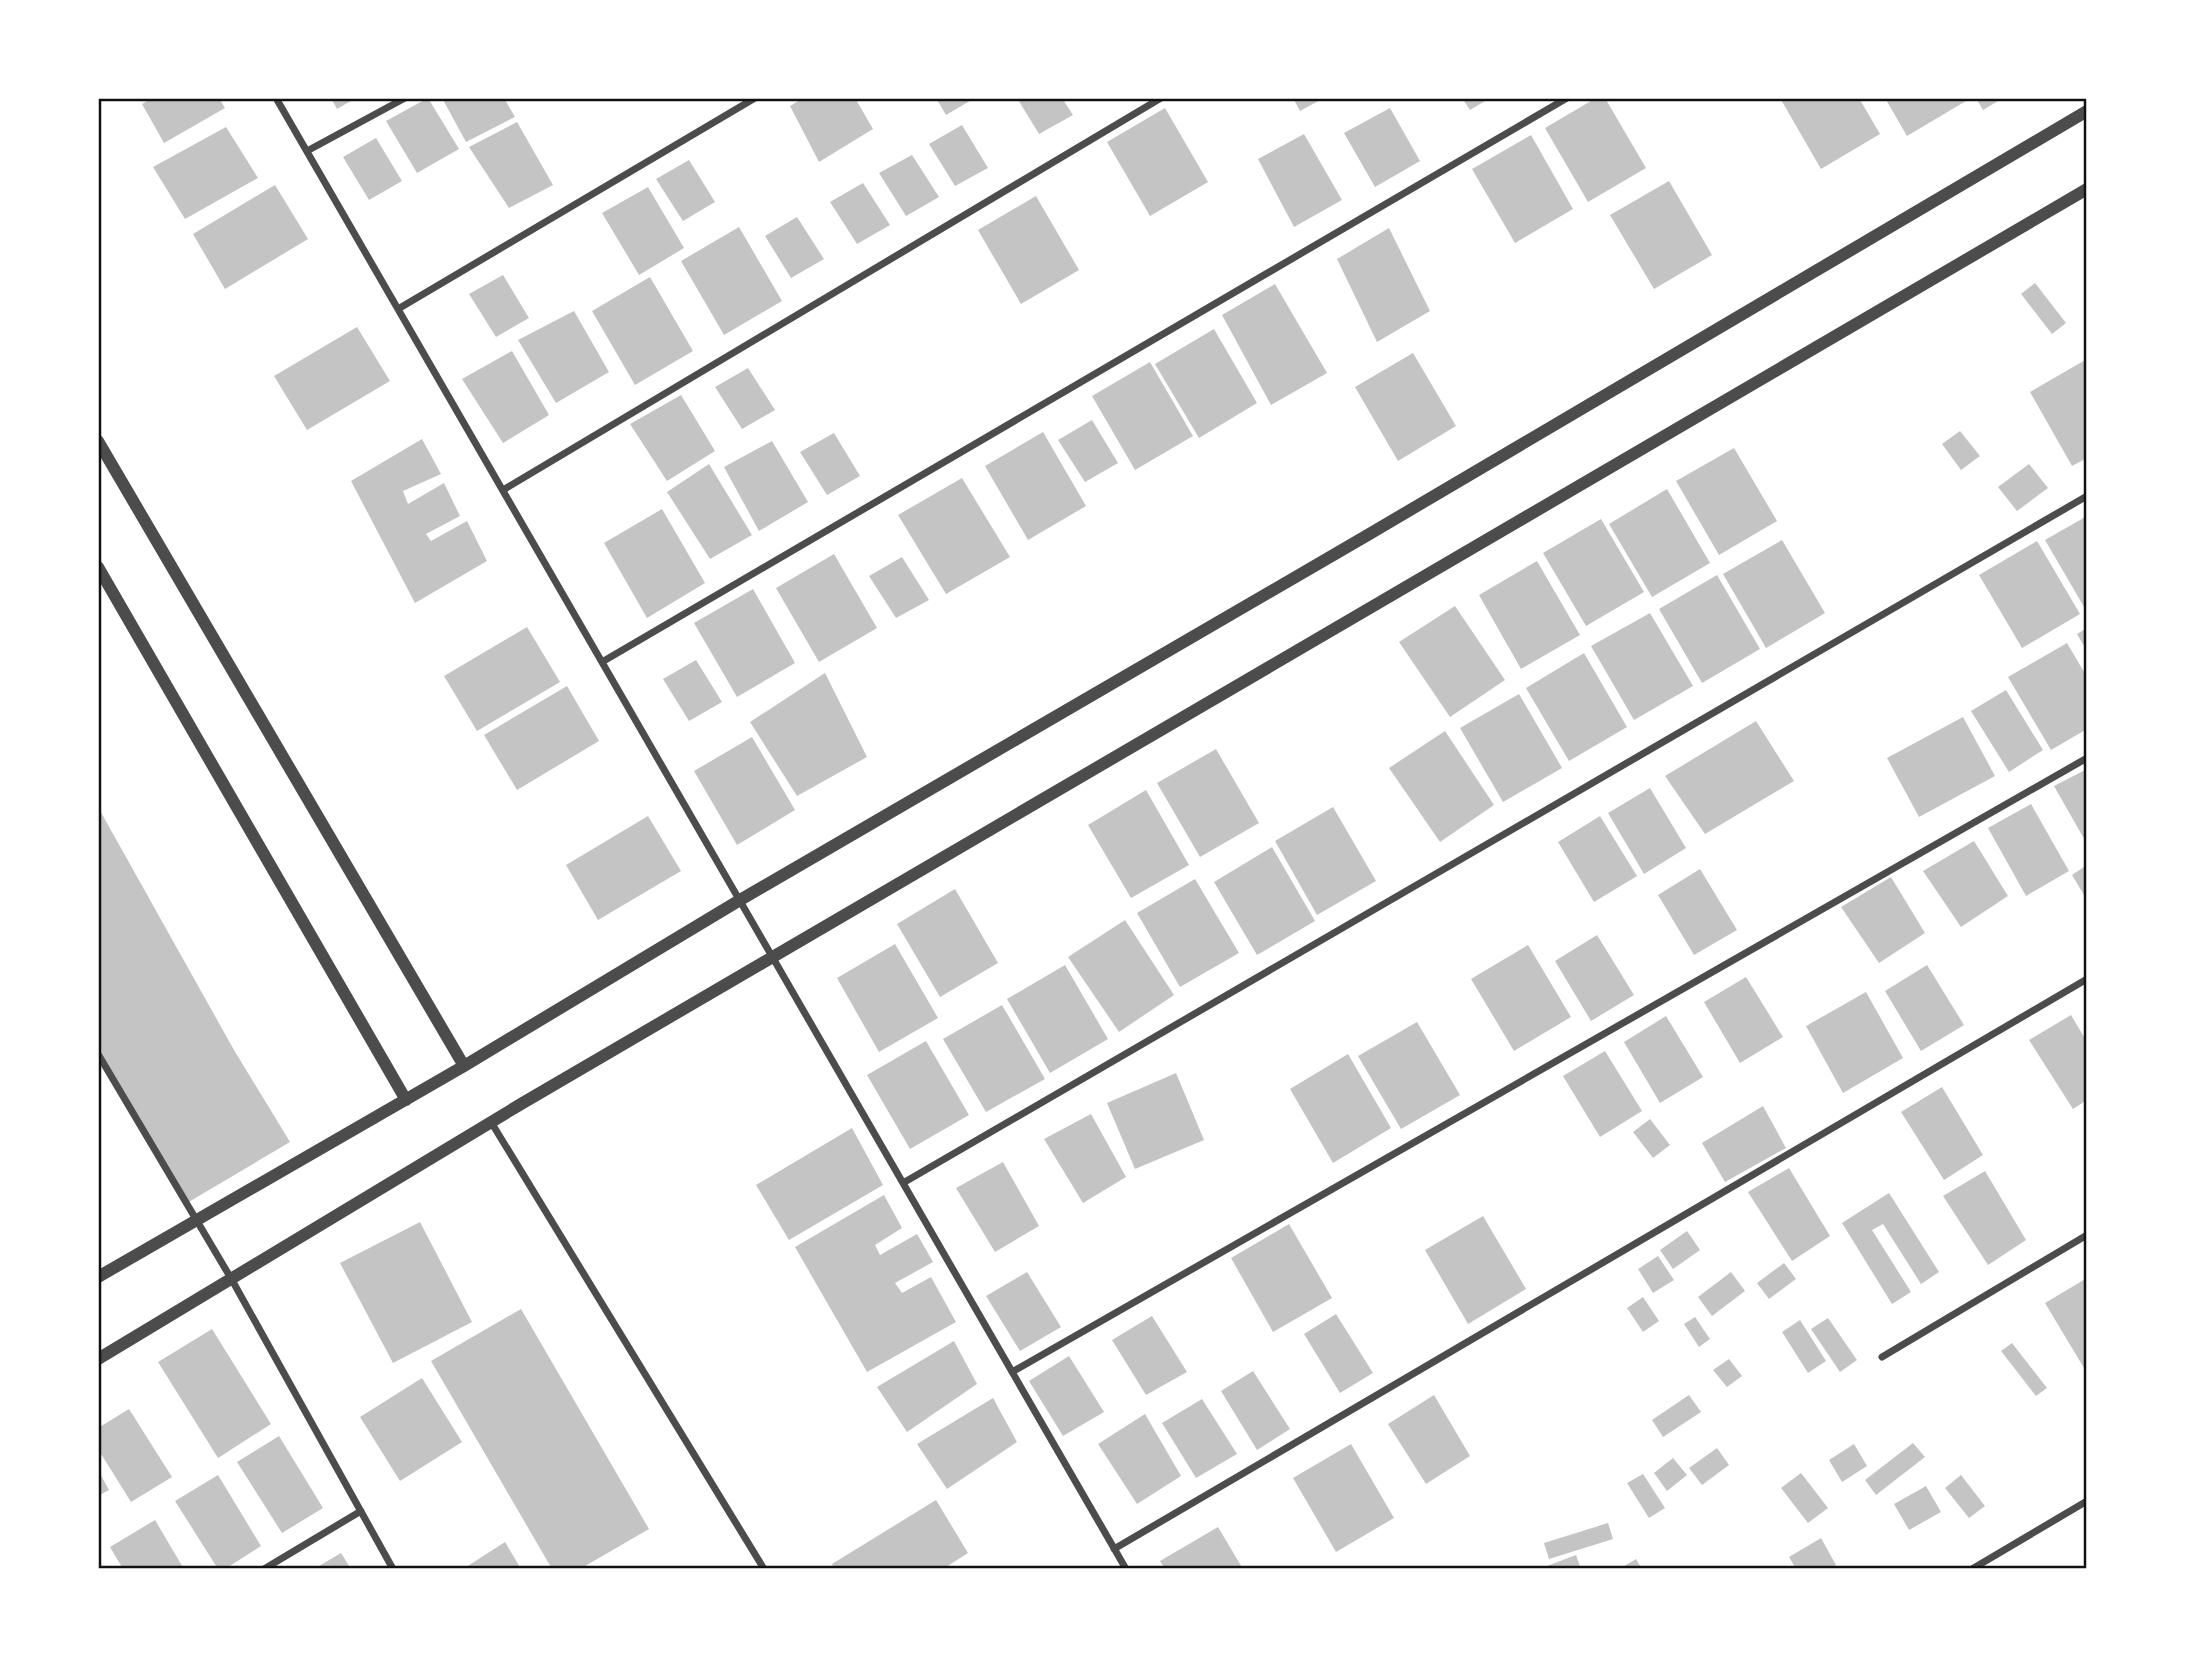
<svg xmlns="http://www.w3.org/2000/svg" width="2185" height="1667" viewBox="0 0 2185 1667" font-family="Roboto,sans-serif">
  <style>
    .building { fill: #c4c4c4 }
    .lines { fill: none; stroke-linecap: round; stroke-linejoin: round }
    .minor { stroke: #4c4c4c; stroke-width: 7 }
    .tertiary { stroke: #4c4c4c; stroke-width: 12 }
    .neatline { fill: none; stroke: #111; stroke-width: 2.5 }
  </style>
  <rect width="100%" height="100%" fill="#fff"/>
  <path class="building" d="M 152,98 L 219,98 L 225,108 L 164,143 L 142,104 Z
    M 331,98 L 356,98 L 337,109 Z
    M 428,98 L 459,149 L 417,173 L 386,121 Z
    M 442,98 L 504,98 L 515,117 L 466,142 Z
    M 803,98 L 855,98 L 873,129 L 819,162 L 790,106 Z
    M 936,98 L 975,98 L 946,115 Z
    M 1017,98 L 1062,98 L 1073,115 L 1039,134 Z
    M 1293,98 L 1324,98 L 1300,111 Z
    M 1462,98 L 1490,98 L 1470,110 Z
    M 1596,98 L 1605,98 L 1646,168 L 1588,202 L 1545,128 Z
    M 1780,98 L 1859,98 L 1880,134 L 1821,169 Z
    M 1885,98 L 1964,98 L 1966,101 L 1907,136 Z
    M 1976,98 L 2003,98 L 1983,110 Z
    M 1165,108 L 1208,182 L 1150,216 L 1107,142 Z
    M 1390,108 L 1420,161 L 1375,187 L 1344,133 Z
    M 517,122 L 553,185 L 509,208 L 469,147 Z
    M 962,125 L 988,168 L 955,186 L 929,144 Z
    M 226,127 L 258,178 L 185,219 L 153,167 Z
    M 1304,134 L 1342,200 L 1294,227 L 1258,159 Z
    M 1531,135 L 1573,209 L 1515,243 L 1472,169 Z
    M 376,138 L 402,181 L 369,200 L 343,157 Z
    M 912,155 L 939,197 L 906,216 L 879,173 Z
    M 689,160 L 715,202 L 683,221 L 656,179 Z
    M 1669,181 L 1712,255 L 1654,289 L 1610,215 Z
    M 863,183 L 890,225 L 857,244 L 830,202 Z
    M 275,185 L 308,239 L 225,289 L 193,234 Z
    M 648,187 L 684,248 L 639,275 L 602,213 Z
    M 1036,196 L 1079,270 L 1021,304 L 978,230 Z
    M 797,217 L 824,259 L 791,278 L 765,236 Z
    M 739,227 L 782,301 L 724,335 L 681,261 Z
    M 1389,228 L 1430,311 L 1377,342 L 1337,259 Z
    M 503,275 L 529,318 L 496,337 L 469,294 Z
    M 650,277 L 693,351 L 635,385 L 592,311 Z
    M 2035,283 L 2066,323 L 2052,334 L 2021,294 Z
    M 1275,284 L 1327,373 L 1271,405 L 1222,315 Z
    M 574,311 L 609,372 L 556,403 L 518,340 Z
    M 357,327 L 390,381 L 307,430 L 274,376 Z
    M 1214,329 L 1257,403 L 1199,438 L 1155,364 Z
    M 512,351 L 549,415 L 503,443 L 462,379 Z
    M 1413,353 L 1456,426 L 1398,461 L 1355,387 Z
    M 2087,359 L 2087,458 L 2072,466 L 2030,392 Z
    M 1150,362 L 1193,436 L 1135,470 L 1092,396 Z
    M 748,368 L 775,410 L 742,429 L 715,387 Z
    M 681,395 L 715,451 L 667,481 L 630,424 Z
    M 1092,420 L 1118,463 L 1085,482 L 1058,440 Z
    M 1960,431 L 1980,456 L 1961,470 L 1942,444 Z
    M 1043,432 L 1086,506 L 1028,540 L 985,466 Z
    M 834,433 L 860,476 L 827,495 L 800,452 Z
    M 422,439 L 441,474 L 403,491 L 408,504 L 444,483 L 460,516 L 426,534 L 431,541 L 467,521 L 487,561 L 415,603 L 351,481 Z
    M 772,441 L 808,502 L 759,531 L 724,467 Z
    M 1734,448 L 1777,521 L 1719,555 L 1676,481 Z
    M 709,464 L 752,535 L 710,559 L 667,492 Z
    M 2029,464 L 2048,488 L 2017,511 L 1998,487 Z
    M 962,478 L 1010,557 L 946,594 L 898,515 Z
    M 1667,489 L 1710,563 L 1652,597 L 1609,524 Z
    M 662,509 L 705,583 L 647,618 L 604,543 Z
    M 2087,516 L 2087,612 L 2045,540 Z
    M 1601,519 L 1644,592 L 1586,626 L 1543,553 Z
    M 1782,540 L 1825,613 L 1766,648 L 1723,574 Z
    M 2037,541 L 2080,614 L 2022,648 L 1979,575 Z
    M 834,554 L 877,628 L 819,662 L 776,588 Z
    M 902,557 L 929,600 L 896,618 L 869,576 Z
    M 1537,561 L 1580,635 L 1521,669 L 1479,595 Z
    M 1717,575 L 1760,649 L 1702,683 L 1659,609 Z
    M 753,589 L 795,663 L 737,697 L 694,623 Z
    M 1455,606 L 1505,680 L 1450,717 L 1399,642 Z
    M 1650,613 L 1693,686 L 1634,720 L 1591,646 Z
    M 527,627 L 560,682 L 477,731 L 444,676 Z
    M 2087,628 L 2087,651 L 2077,634 Z
    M 2067,643 L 2087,677 L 2087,729 L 2051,750 L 2008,677 Z
    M 1584,653 L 1627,727 L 1569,761 L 1526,688 Z
    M 696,660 L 722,702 L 689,721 L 663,679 Z
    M 825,673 L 867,757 L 797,796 L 750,722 Z
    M 567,686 L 599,741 L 517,790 L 484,735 Z
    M 2006,690 L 2043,750 L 2009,772 L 1971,711 Z
    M 1519,694 L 1562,768 L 1503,802 L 1460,728 Z
    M 1963,717 L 1995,776 L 1919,817 L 1887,758 Z
    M 1756,721 L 1794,781 L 1705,834 L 1665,776 Z
    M 1445,731 L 1494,805 L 1440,842 L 1389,768 Z
    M 752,737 L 795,810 L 737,845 L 694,771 Z
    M 1216,749 L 1259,823 L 1200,857 L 1157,783 Z
    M 2087,769 L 2087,844 L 2054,786 Z
    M 1650,788 L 1686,848 L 1644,874 L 1608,813 Z
    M 1146,790 L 1189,865 L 1131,898 L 1088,825 Z
    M 2031,804 L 2069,871 L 2026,896 L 1988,828 Z
    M 98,807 L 234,1050 L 290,1142 L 187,1203 L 98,1054 Z
    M 1333,807 L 1376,881 L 1317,915 L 1275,841 Z
    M 648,816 L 681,871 L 598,920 L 566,865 Z
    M 1600,816 L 1637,876 L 1594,902 L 1558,842 Z
    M 1974,841 L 2008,896 L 1961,927 L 1923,871 Z
    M 1272,847 L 1315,921 L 1257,955 L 1214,882 Z
    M 2087,865 L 2087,900 L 2072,875 Z
    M 1700,869 L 1737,930 L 1694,955 L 1658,895 Z
    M 1891,877 L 1925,933 L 1879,963 L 1841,907 Z
    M 1195,879 L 1239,953 L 1180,987 L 1137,913 Z
    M 955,889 L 998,963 L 940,997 L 897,924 Z
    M 1125,920 L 1174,995 L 1119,1032 L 1068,957 Z
    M 1597,935 L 1634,995 L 1591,1021 L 1555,961 Z
    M 895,944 L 938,1018 L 879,1052 L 837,978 Z
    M 1528,945 L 1571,1017 L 1514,1051 L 1471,979 Z
    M 1065,965 L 1108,1039 L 1050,1073 L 1007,999 Z
    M 1927,965 L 1964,1025 L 1921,1051 L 1885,991 Z
    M 1746,977 L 1783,1037 L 1740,1063 L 1704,1002 Z
    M 1866,992 L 1903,1058 L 1843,1093 L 1806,1026 Z
    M 1002,1005 L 1045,1079 L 986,1112 L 943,1039 Z
    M 2071,1015 L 2087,1042 L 2087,1100 L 2073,1109 L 2029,1040 Z
    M 1666,1016 L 1703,1077 L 1660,1103 L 1624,1042 Z
    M 1417,1022 L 1460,1095 L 1401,1129 L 1358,1056 Z
    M 926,1041 L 969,1115 L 910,1149 L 867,1075 Z
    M 1605,1051 L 1642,1111 L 1600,1137 L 1563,1076 Z
    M 1348,1054 L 1391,1128 L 1333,1163 L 1290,1089 Z
    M 1176,1073 L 1204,1140 L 1135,1169 L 1107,1103 Z
    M 1942,1087 L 1983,1155 L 1944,1180 L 1901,1112 Z
    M 1763,1106 L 1786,1148 L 1725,1182 L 1702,1143 Z
    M 1091,1114 L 1126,1177 L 1083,1203 L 1044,1139 Z
    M 1650,1119 L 1670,1145 L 1653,1158 L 1633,1132 Z
    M 852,1128 L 883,1185 L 789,1240 L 756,1185 Z
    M 1003,1162 L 1039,1226 L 995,1252 L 956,1188 Z
    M 1789,1168 L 1830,1236 L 1792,1261 L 1748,1192 Z
    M 1985,1171 L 2026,1240 L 1988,1265 L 1943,1196 Z
    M 1889,1193 L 1939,1272 L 1921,1284 L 1883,1224 L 1872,1230 L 1911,1292 L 1892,1304 L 1842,1223 Z
    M 884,1195 L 902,1228 L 875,1245 L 880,1255 L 917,1234 L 933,1262 L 895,1283 L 902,1293 L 931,1277 L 956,1322 L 867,1372 L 795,1247 Z
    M 1483,1216 L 1526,1289 L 1468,1324 L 1425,1250 Z
    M 420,1222 L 472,1322 L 393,1363 L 340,1263 Z
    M 1289,1224 L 1332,1298 L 1273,1332 L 1231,1258 Z
    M 1687,1231 L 1700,1250 L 1673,1269 L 1660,1250 Z
    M 1658,1256 L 1674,1280 L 1653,1293 L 1638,1269 Z
    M 1784,1263 L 1796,1279 L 1769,1299 L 1757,1283 Z
    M 1027,1272 L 1061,1327 L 1020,1351 L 986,1296 Z
    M 1731,1272 L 1745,1291 L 1712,1316 L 1698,1297 Z
    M 2087,1278 L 2087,1373 L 2045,1303 Z
    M 1643,1297 L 1659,1321 L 1643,1332 L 1627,1308 Z
    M 521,1309 L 649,1529 L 580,1569 L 552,1569 L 431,1361 Z
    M 1336,1314 L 1373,1373 L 1340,1393 L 1304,1334 Z
    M 1152,1316 L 1187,1372 L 1146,1395 L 1112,1340 Z
    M 1695,1317 L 1710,1339 L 1699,1347 L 1684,1324 Z
    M 1828,1318 L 1857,1360 L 1840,1372 L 1811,1329 Z
    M 1800,1320 L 1826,1361 L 1808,1373 L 1782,1332 Z
    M 212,1329 L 271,1424 L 218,1458 L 158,1362 Z
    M 954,1341 L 977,1384 L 907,1432 L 877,1387 Z
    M 2012,1343 L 2047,1388 L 2036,1396 L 2001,1351 Z
    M 1069,1356 L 1104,1412 L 1063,1436 L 1029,1381 Z
    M 1729,1359 L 1742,1376 L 1727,1387 L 1713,1370 Z
    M 1253,1371 L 1290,1429 L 1257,1450 L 1221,1391 Z
    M 422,1378 L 462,1442 L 400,1481 L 360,1417 Z
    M 1434,1395 L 1470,1456 L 1426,1484 L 1388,1424 Z
    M 1689,1395 L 1701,1412 L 1663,1437 L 1652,1420 Z
    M 993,1398 L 1017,1442 L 947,1489 L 917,1444 Z
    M 1202,1399 L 1237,1454 L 1196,1478 L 1162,1423 Z
    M 129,1409 L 172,1477 L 131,1502 L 98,1449 L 98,1428 Z
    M 1145,1414 L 1181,1476 L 1137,1504 L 1098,1444 Z
    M 279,1436 L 323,1508 L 282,1533 L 237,1462 Z
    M 1913,1443 L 1925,1457 L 1876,1495 L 1865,1480 Z
    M 1351,1444 L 1394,1518 L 1336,1552 L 1293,1478 Z
    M 1854,1444 L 1867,1466 L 1842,1482 L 1829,1460 Z
    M 1717,1448 L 1729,1465 L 1702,1485 L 1689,1468 Z
    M 1673,1458 L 1687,1475 L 1667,1491 L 1654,1473 Z
    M 98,1470 L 109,1490 L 98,1496 Z
    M 1801,1473 L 1828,1508 L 1808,1523 L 1781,1488 Z
    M 1643,1474 L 1665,1508 L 1649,1518 L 1627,1483 Z
    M 218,1475 L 261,1546 L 225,1569 L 218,1569 L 175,1501 Z
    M 1961,1475 L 1985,1506 L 1969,1518 L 1945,1488 Z
    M 1926,1486 L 1941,1512 L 1909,1530 L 1894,1504 Z
    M 936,1500 L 968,1553 L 943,1569 L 834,1569 L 832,1564 Z
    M 155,1520 L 184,1569 L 123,1569 L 110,1547 Z
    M 1608,1523 L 1613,1539 L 1549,1559 L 1544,1543 Z
    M 1218,1527 L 1243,1569 L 1165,1569 L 1160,1561 Z
    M 1821,1538 L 1836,1565 L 1829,1569 L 1796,1569 L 1789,1557 Z
    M 505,1542 L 521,1569 L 463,1569 Z
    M 341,1553 L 351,1569 L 314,1569 Z
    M 1576,1555 L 1581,1569 L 1539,1569 Z
    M 1636,1559 L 1642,1569 L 1619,1569 Z"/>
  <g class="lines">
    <path class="minor" d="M 276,98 L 1126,1569
      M 307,151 L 405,98
      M 398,309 L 755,98
      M 503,490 L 1161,98
      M 602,662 L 1567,98
      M 98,1054 L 232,1280 L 393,1569
      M 491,1122 L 764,1569
      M 903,1183 L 2087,496
      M 1882,1357 L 2087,1235
      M 1012,1372 L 2087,758
      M 1114,1549 L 2087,979
      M 264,1569 L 361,1511
      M 1972,1569 L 2087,1501"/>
    <path class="tertiary" d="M 98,441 L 464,1066
      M 98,567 L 406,1100
      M 98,1277 L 464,1066 L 740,900 L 1366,536 L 2087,111
      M 98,1359 L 521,1104 L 2087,189"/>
  </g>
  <rect width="2185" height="1667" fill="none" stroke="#ffffff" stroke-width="200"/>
  <rect x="100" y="100" width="1985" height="1467" class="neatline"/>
</svg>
